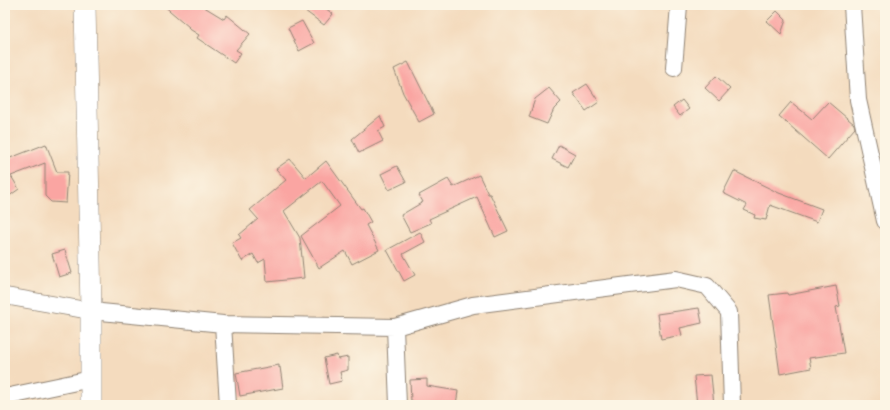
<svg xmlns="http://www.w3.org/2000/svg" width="890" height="410" viewBox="0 0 890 410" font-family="Kalam,sans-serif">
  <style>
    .building { fill: #faa5a2 }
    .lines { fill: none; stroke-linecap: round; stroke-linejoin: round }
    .minor-casing { stroke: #908374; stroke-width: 18 }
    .tertiary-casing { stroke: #908374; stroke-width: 22 }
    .minor { stroke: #fff; stroke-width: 16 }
    .tertiary { stroke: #fff; stroke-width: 21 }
  </style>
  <rect width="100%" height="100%" fill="#fcf5e5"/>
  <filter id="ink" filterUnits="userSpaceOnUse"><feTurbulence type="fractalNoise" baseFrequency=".025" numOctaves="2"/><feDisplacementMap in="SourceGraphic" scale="8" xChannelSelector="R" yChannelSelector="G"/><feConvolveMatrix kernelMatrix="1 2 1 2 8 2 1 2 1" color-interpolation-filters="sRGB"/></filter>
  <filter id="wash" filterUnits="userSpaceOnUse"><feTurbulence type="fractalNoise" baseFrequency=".012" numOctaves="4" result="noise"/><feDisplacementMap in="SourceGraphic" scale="16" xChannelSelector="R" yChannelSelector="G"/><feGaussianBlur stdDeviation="0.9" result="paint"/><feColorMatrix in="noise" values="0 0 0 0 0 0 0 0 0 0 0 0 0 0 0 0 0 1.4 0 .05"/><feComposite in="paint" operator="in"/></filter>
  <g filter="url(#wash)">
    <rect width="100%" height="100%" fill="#f4dbbe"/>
    <g id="blocks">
      <path class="building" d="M 163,5 L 201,5 L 224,19 L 227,15 L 250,34 L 236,50 L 241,53 L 234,63 L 197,38 L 199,35 L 188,28 L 189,27 Z
        M 297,5 L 321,5 L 333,14 L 324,25 Z
        M 777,11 L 786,20 L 781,34 L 767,21 Z
        M 302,21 L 314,43 L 299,51 L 288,28 Z
        M 408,62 L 434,114 L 419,122 L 403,93 L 394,69 Z
        M 716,76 L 730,89 L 719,101 L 705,88 Z
        M 587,84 L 599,102 L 586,111 L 573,93 Z
        M 549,88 L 561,102 L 554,109 L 547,124 L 529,117 L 535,99 Z
        M 682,100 L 689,109 L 680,116 L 673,107 Z
        M 791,102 L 812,119 L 828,102 L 854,124 L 855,128 L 828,159 L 779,116 Z
        M 380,116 L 385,127 L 378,131 L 383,141 L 359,153 L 352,139 Z
        M 46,144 L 57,172 L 68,172 L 66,203 L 51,202 L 45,196 L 45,163 L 11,176 L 19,189 L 5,199 L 5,160 Z
        M 559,145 L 575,154 L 568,167 L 552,159 Z
        M 290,159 L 306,178 L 326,161 L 361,209 L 363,208 L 371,222 L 366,225 L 379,250 L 352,264 L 345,251 L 319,268 L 301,236 L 340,206 L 322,181 L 284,211 L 300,238 L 304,278 L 267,282 L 265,259 L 258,263 L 253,254 L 242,261 L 232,243 L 241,238 L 239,235 L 258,219 L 250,210 L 286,180 L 276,169 Z
        M 397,166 L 406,182 L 389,190 L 381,174 Z
        M 734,171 L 779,193 L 822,209 L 817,222 L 770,205 L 766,220 L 754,218 L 755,215 L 744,210 L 747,205 L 723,193 Z
        M 479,175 L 488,194 L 490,194 L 508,231 L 495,237 L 477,197 L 429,219 L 431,223 L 410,232 L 401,215 L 423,202 L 419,195 L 448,179 L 453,187 Z
        M 420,232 L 425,242 L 403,254 L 415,275 L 404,281 L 387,250 Z
        M 65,250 L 72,273 L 59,277 L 52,254 Z
        M 836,286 L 840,306 L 836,307 L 844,353 L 809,358 L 811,368 L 780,374 L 769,295 L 787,293 L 788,295 Z
        M 699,308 L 702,323 L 680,328 L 682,335 L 661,339 L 657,314 Z
        M 337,355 L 338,359 L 348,357 L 348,370 L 340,372 L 342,381 L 329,384 L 324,358 Z
        M 279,365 L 279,368 L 280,367 L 283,388 L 240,396 L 236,373 Z
        M 711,375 L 714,405 L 697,405 L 694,376 Z
        M 427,379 L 427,386 L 458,391 L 456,405 L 413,405 L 413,401 L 411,401 L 410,380 Z"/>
    </g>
  </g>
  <g filter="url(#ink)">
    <use href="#blocks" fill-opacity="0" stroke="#908374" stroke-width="1"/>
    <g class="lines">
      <g class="minor-casing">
        <path id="minor" d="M 852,5 L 858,100 L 885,221
          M 674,68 L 679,5
          M 5,296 L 91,311 L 223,324 L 395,327 L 473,305 L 676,279 L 707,286 L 729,312 L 732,405
          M 223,324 L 228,405
          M 395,327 L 398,405
          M 5,397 L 91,379"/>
      </g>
      <g class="tertiary-casing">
        <path id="tertiary" d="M 85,5 L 91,311 L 91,405"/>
      </g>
      <use href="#minor" class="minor"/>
      <use href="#tertiary" class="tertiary"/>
    </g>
  </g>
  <rect width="890" height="410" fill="none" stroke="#fcf5e5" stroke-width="20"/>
</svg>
